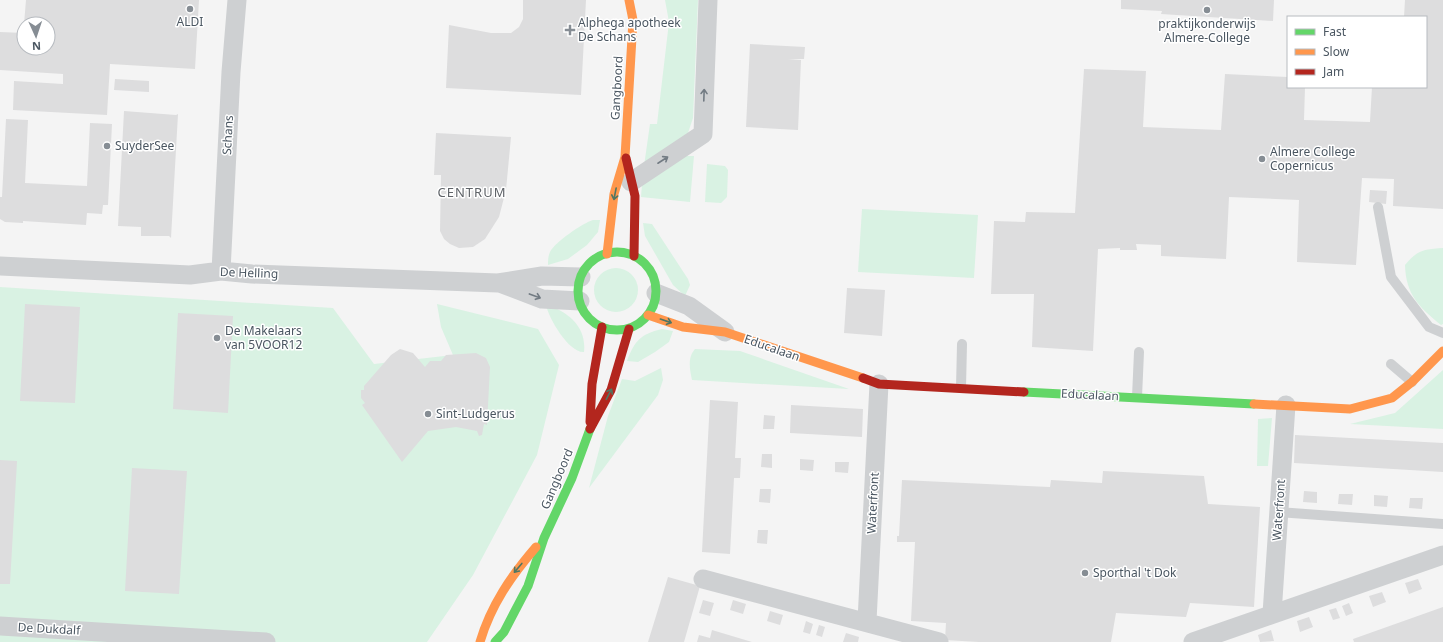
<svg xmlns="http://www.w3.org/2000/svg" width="1443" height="642" viewBox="0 0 1443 642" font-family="'Noto Sans',sans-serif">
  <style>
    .green { fill: #d9f2e3 }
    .building { fill: #ddddde }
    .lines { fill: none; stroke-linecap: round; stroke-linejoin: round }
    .lane { stroke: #ced0d2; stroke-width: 10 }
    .street { stroke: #ced0d2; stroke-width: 19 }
    .fast { stroke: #63d668; stroke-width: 9 }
    .slow { stroke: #ff974d; stroke-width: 9 }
    .jam { stroke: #b3261e; stroke-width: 9 }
    .oneway { stroke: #727b83 }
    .oneway2 { stroke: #507663 }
    .poi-dot { fill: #868d94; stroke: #fff; stroke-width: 1.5 }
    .labels { text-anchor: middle; stroke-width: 3; stroke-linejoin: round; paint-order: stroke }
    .poi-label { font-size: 12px; fill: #4a5661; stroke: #fff; text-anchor: start }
    .street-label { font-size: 12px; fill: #4a5661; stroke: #fff }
    .neighbourhood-label { font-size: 13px; letter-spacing: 1px; fill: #5f6368; stroke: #fff }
  </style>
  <rect width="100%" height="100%" fill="#f4f4f4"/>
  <path class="green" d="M 665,0 L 698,0 L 693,118 L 688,133 L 644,166 L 650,124 L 657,124 L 669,22 Z
    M 682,156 L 694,156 L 690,202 L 641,197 L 642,184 Z
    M 707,164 L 725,166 L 728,170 L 727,197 L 721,203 L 705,202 Z
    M 862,209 L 978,215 L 974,278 L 858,272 Z
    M 593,220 L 600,220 L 598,232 L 587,245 L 568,259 L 548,265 C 548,261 548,256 550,252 C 555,242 583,223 593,220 Z
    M 643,223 L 652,224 L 688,279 L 690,285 L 685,296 L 673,285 L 645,236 Z
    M 1443,248 L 1443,324 L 1441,325 C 1419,307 1406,295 1405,265 C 1417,250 1425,249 1443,248 Z
    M594 290a22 22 0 1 1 44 0a22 22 0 1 1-44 0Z
    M 0,287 L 333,308 L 374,364 L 453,355 L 441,327 L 437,304 L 538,329 L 559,365 L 537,455 L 473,575 L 427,642 L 0,642 Z
    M 546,305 C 568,311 587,327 584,352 C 569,353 549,319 546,305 Z
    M 662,329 L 673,331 L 669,342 L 655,352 L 638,362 L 627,361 C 634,342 640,334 662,329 Z
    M 695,349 L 740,351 L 849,389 L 692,380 C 690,370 687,358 695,349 Z
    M 661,368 L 663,380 L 658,395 L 589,488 L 608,416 L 622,379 L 635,381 Z
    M 1443,370 L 1443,429 L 1350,424 L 1395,413 Z
    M 1272,418 L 1268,466 L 1257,466 L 1258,419 Z"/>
  <path class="building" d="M 26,0 L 199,0 L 195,69 L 110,64 L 107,115 L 13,110 L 14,81 L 63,84 L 63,74 L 0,70 L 0,32 L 24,33 L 24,48 L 48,48 L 48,24 L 24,24 Z
    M 523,0 L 586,0 L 581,95 L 446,88 L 449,25 L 491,33 L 511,33 L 519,27 L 523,19 Z
    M 1121,0 L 1274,0 L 1273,21 L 1161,14 L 1162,11 L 1121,9 Z
    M 1405,0 L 1443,0 L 1443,209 L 1393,206 L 1394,179 L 1362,178 L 1356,265 L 1297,262 L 1299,200 L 1229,197 L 1226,259 L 1161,256 L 1161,245 L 1136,244 L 1137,250 L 1120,250 L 1120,248 L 1098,249 L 1093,351 L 1032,347 L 1034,294 L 991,294 L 994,221 L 1025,222 L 1026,212 L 1075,213 L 1084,69 L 1146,71 L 1143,127 L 1221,130 L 1225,74 L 1288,77 L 1288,87 L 1305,87 L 1304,120 L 1370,122 L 1372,87 L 1426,87 L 1426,17 L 1404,17 Z
    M 750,44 L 805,47 L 804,59 L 788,59 L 801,60 L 798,130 L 746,127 Z
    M 115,79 L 149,81 L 149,92 L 114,90 Z
    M 124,111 L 176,115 L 178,114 L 171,238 L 169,236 L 141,236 L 141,227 L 118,226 Z
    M 6,119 L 28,120 L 25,183 L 87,186 L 90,123 L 112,124 L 108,205 L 103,205 L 102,214 L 87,213 L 86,225 L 23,221 L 23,223 L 5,222 L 0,219 L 0,197 L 2,197 Z
    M 436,133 L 511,137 L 506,190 L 499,217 L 485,239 L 473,247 L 459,248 L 450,244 L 444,239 L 440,231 L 441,175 L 434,175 Z
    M 1370,190 L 1387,191 L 1386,204 L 1369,202 Z
    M 847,288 L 885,290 L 882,336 L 844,333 Z
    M 25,304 L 80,307 L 75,403 L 20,401 Z
    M 178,313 L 233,316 L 228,413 L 173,409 Z
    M 400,349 L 413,353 L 425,367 L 430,361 L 441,361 L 446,355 L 476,353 L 486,358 L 490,367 L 487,425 L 484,424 L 482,435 L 479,436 L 477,431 L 456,427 L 428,431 L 402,462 L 362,405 L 365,403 L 361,398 L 361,390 L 364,390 L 364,386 L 391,355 Z
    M 710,400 L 738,402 L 735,458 L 741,458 L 740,478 L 734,478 L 730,554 L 702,552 Z
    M 791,405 L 863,409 L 862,437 L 790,433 Z
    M 764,415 L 775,416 L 774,429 L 763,429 Z
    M 1295,435 L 1443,443 L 1443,472 L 1294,463 Z
    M 762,454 L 772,454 L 772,468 L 761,467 Z
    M 800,459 L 814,460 L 813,471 L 800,470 Z
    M 0,460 L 17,461 L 10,584 L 0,584 Z
    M 835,462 L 849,462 L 848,473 L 835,472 Z
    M 132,468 L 187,471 L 179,594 L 125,591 Z
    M 1103,471 L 1204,476 L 1208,504 L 1260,507 L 1254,607 L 1190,603 L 1186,617 L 1116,613 L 1111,642 L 979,642 L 945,640 L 946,623 L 911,621 L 915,542 L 897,542 L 897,536 L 899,536 L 902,480 L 1050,487 L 1051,480 L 1102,483 Z
    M 760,489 L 771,489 L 770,503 L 759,502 Z
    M 1304,491 L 1317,492 L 1317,503 L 1303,502 Z
    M 1339,494 L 1353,494 L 1352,505 L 1338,504 Z
    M 1374,495 L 1388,496 L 1387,507 L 1374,506 Z
    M 1410,498 L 1423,498 L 1422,509 L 1409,508 Z
    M 758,530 L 768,530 L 767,544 L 757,543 Z
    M 668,577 L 700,586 L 684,642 L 648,642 Z
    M 1418,579 L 1422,589 L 1409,594 L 1405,583 Z
    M 1382,592 L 1386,602 L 1373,607 L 1369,596 Z
    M 703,600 L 714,603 L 710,616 L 699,613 Z
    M 733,600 L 746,604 L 743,614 L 730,610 Z
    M 1349,603 L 1353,613 L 1346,616 L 1342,606 Z
    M 1443,607 L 1443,642 L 1354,642 L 1353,639 Z
    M 1336,608 L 1340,618 L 1333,620 L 1329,610 Z
    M 770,611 L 783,615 L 780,625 L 767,621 Z
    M 1309,617 L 1313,627 L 1300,632 L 1297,621 Z
    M 806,621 L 813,624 L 810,634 L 803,632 Z
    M 819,625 L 825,627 L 822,637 L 816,635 Z
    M 712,630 L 752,642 L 697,642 L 699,635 L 710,638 Z
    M 1271,630 L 1274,641 L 1260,642 L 1258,635 Z
    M 846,633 L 859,637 L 858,642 L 843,642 Z"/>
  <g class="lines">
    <path class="lane" d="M 1378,207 L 1391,277 L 1429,327 L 1443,333
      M 1391,364 L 1412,382
      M 961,388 L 962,344
      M 1137,397 L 1139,352
      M 1278,512 L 1443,524"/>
    <path class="street" d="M 631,182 L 703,134 L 708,0
      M 0,266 L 190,275 L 221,271 L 252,274 L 498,283 L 542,276 L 581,277
      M 221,271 L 231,72 L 237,0
      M 500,283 L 542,299 L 580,301
      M 656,293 L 689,306 L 725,332
      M 703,579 L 939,642
      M 1272,614 L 1286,405
      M 867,621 L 879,384
      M 0,626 L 266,642
      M 1193,642 L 1443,555"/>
    <path class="fast" d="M578 291a39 39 0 1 1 78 0a39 39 0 1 1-78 0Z
      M 1024,392 L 1254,404
      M 495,642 L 504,632 L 528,586 L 544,538 L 572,478 L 590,429"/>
    <path class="slow" d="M 607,254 L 614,194 L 625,157 L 633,20 L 629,0
      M 648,315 L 683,327 L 725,332 L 863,378
      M 1254,404 L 1350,409 L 1392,398 L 1412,382 L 1443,351
      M 480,642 C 491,605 511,576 536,547"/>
    <path class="jam" d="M 626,158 L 635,196 L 634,256
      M 863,378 L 879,384 L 1024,392
      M 590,422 L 592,384 L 602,327
      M 590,429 L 611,390 L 629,329"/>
  </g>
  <defs><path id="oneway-shaft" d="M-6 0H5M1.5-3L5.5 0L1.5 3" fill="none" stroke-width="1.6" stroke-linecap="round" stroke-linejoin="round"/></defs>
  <g class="oneway">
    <use href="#oneway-shaft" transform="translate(704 95) rotate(-88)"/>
    <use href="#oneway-shaft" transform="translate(663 160) rotate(-33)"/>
    <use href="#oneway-shaft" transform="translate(535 296) rotate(20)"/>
  </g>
  <g class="oneway2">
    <use href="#oneway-shaft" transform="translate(615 194) rotate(101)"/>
    <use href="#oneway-shaft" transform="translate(666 321) rotate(19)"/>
    <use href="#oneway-shaft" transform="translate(609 394) rotate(-63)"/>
    <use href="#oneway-shaft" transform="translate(518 568) rotate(130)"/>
  </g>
  <g class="poi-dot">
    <circle cx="190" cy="9" r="4"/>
    <circle cx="1207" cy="10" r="4"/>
    <path d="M568 24h4v4h4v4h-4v4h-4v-4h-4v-4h4z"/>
    <circle cx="107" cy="146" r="4"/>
    <circle cx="1262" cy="159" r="4"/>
    <circle cx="217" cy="338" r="4"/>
    <circle cx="428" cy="414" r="4"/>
    <circle cx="1085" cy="573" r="4"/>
  </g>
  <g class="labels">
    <g class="poi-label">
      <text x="190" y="26" text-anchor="middle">ALDI</text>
      <text x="578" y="27">Alphega apotheek<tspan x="578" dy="14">De Schans</tspan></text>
      <text x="1207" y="28" text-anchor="middle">praktijkonderwijs<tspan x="1207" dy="14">Almere-College</tspan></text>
      <text x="115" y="150">SuyderSee</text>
      <text x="1270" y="156">Almere College<tspan x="1270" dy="14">Copernicus</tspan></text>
      <text x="225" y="335">De Makelaars<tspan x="225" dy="14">van 5VOOR12</tspan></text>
      <text x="436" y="418">Sint-Ludgerus</text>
      <text x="1093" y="577">Sporthal 't Dok</text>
    </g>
    <g class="street-label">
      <text transform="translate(617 88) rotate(-87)" y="4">Gangboord</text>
      <text transform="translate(228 135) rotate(-87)" y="4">Schans</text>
      <text transform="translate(249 273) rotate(2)" y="4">De Helling</text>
      <text transform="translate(772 348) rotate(19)" y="4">Educalaan</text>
      <text transform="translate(1090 395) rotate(3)" y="4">Educalaan</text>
      <text transform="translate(557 479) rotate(-67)" y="4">Gangboord</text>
      <text transform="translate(873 503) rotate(-87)" y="4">Waterfront</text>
      <text transform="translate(1279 510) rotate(-86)" y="4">Waterfront</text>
      <text transform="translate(49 629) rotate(3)" y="4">De Dukdalf</text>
    </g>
    <g class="neighbourhood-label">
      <text x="472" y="197">CENTRUM</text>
    </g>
  </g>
  <rect x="1287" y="16" width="140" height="72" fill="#ffffff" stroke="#b7bbc0"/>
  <rect x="1295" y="29" width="20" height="6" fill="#63d668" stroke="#b7bbc0"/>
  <text x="1323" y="36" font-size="12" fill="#4a5661">Fast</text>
  <rect x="1295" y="49" width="20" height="6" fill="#ff974d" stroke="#b7bbc0"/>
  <text x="1323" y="56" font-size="12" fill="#4a5661">Slow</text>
  <rect x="1295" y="69" width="20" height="6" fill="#b3261e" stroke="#b7bbc0"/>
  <text x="1323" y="76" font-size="12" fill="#4a5661">Jam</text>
  <g transform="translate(36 36) rotate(177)"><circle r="19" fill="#ffffff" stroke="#b7bbc0"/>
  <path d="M0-3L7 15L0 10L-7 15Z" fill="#868d94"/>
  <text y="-6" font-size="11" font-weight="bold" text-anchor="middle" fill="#4a5661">N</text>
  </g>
</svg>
